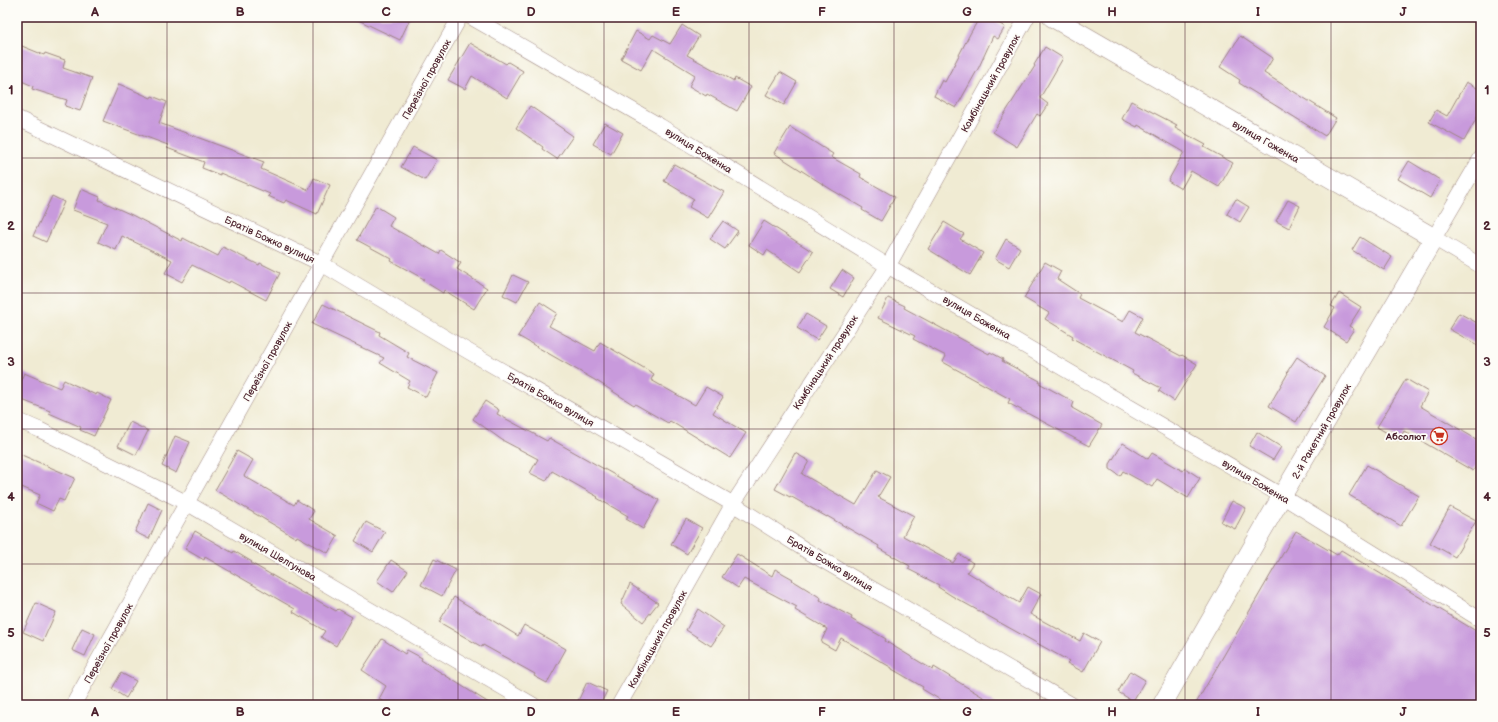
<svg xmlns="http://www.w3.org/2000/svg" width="1498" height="722" viewBox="0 0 1498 722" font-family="'Balsamiq Sans',sans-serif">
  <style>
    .building { fill: #c89adc }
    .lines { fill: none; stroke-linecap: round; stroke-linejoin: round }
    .minor-casing { stroke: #9d857f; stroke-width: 16 }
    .tertiary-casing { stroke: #9d857f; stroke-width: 20 }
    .minor { stroke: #fff; stroke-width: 15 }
    .tertiary { stroke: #fff; stroke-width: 19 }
    .grid { fill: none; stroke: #4a1f2b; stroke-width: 1; stroke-opacity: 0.55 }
    .labels { text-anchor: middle; stroke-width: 3.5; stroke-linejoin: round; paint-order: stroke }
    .street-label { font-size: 10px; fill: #4a1f2b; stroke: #fdfcf7 }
    .poi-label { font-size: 10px; font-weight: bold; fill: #4a1f2b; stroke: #fdfcf7; text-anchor: end }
    .neatline { fill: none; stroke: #4a1f2b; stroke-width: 1.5 }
    .grid-label { font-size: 13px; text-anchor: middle; font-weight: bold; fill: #4a1f2b }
  </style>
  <rect width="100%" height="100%" fill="#fdfcf7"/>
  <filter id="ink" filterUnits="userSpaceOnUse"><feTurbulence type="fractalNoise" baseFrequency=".025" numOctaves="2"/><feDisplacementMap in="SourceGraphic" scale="8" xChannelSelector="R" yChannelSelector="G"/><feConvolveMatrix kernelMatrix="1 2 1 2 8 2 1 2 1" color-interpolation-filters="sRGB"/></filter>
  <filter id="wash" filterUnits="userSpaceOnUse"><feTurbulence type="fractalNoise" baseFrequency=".012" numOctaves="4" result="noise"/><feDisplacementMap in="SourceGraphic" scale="16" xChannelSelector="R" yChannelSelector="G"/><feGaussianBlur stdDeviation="0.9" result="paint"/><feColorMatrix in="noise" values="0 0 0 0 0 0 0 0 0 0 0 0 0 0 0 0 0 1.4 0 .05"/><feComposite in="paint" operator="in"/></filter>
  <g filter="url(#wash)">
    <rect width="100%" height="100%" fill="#f0ebd3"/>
    <g id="blocks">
      <path class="building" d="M 352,17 L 411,17 L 400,40 Z
        M 980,17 L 989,17 L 1005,27 L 998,39 L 993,36 L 979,67 L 956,108 L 934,96 L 942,80 L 945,82 L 971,32 Z
        M 682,25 L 699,36 L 687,55 L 734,81 L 735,78 L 751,87 L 737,111 L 707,94 L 706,96 L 689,86 L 695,75 L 653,49 L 641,70 L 621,59 L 636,31 L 650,39 L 653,35 L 670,44 Z
        M 1240,36 L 1273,58 L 1264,73 L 1336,118 L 1325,136 L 1239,83 L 1240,80 L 1220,67 Z
        M 470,43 L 506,64 L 508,62 L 523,71 L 507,98 L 472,76 L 465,89 L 448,80 Z
        M 17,44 L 44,55 L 45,53 L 65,60 L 63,68 L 92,78 L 80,111 L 65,106 L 67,100 L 32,89 L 33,86 L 17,79 Z
        M 1045,47 L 1063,58 L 1040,98 L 1048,104 L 1040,116 L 1037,114 L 1017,147 L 993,132 L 1035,66 L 1034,65 Z
        M 780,72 L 797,82 L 784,105 L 766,95 Z
        M 1466,82 L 1481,90 L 1481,110 L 1464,141 L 1429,122 L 1436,110 L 1447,116 Z
        M 119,84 L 151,98 L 152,96 L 167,102 L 159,123 L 264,162 L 261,169 L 309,190 L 314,178 L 330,185 L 317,214 L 286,200 L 284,203 L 268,196 L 270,194 L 220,173 L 220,175 L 202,168 L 204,162 L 167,148 L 168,145 L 103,121 Z
        M 1131,101 L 1177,125 L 1175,128 L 1206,145 L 1204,147 L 1233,163 L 1219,187 L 1191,171 L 1181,189 L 1168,181 L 1184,152 L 1138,125 L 1137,127 L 1122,119 Z
        M 530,106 L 573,136 L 557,159 L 542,149 L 543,147 L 516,128 Z
        M 605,123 L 623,133 L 611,154 L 593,144 Z
        M 790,127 L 833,154 L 831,157 L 861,174 L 860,177 L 895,197 L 881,221 L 862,210 L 863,208 L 832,190 L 774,153 Z
        M 413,147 L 437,160 L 425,180 L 401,167 Z
        M 1409,161 L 1440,180 L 1430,198 L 1398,179 Z
        M 674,164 L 724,192 L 708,218 L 689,207 L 694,199 L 664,181 Z
        M 81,189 L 100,197 L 99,200 L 132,215 L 182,241 L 183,238 L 218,256 L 223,247 L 259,265 L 260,263 L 280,273 L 266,300 L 230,281 L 229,283 L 192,265 L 182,282 L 165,273 L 172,260 L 122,236 L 116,250 L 98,242 L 107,223 L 73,210 Z
        M 52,196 L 64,202 L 46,242 L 33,236 Z
        M 1236,199 L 1249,207 L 1240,222 L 1227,214 Z
        M 1288,200 L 1300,206 L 1289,228 L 1276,221 Z
        M 376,206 L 394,217 L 389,226 L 439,254 L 441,250 L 461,263 L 457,269 L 487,288 L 474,309 L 444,290 L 443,293 L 422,280 L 424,279 L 391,261 L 392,259 L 357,240 Z
        M 723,221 L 738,231 L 725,249 L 710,239 Z
        M 764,221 L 813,252 L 800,272 L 767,250 L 764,255 L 749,245 Z
        M 944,222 L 964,234 L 960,239 L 983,253 L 970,275 L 928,249 Z
        M 1360,237 L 1392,257 L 1384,270 L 1352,250 Z
        M 1006,239 L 1020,248 L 1009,267 L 995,259 Z
        M 1045,262 L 1061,271 L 1057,279 L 1080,294 L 1078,298 L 1123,322 L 1130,310 L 1143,317 L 1135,332 L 1181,356 L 1182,355 L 1197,364 L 1174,401 L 1159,391 L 1161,388 L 1132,373 L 1133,371 L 1072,338 L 1073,336 L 1045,319 L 1049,313 L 1024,298 Z
        M 842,270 L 854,278 L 843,297 L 830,289 Z
        M 513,275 L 528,282 L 517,302 L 503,295 Z
        M 1339,293 L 1361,307 L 1349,326 L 1354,329 L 1346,341 L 1324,327 L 1335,308 L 1331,306 Z
        M 888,298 L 905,306 L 904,308 L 989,354 L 990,352 L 1003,359 L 1002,361 L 1040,381 L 1039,383 L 1074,402 L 1072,408 L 1102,425 L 1089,446 L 1008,403 L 1010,399 L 943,362 L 946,356 L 913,339 L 915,336 L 878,318 Z
        M 540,302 L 557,313 L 549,326 L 595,351 L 600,342 L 654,374 L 651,380 L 695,405 L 706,387 L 723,397 L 713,413 L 746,433 L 730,458 L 670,421 L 668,423 L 635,404 L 634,405 L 600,383 L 518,336 Z
        M 323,304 L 380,332 L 379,335 L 409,353 L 407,357 L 438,373 L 426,397 L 407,387 L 410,381 L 380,363 L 384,358 L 312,324 Z
        M 1459,313 L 1481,325 L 1481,347 L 1449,329 Z
        M 806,314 L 826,326 L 817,340 L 797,328 Z
        M 1297,357 L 1325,376 L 1296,422 L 1269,406 L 1288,373 L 1287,372 Z
        M 24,373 L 60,388 L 64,380 L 96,395 L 97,393 L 111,400 L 94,436 L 80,430 L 81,427 L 49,413 L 50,411 L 17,398 L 17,389 Z
        M 1406,379 L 1428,392 L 1420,406 L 1481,442 L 1481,458 L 1473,471 L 1404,431 L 1399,440 L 1377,427 Z
        M 485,401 L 499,410 L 497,414 L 547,441 L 549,438 L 659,500 L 643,529 L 626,519 L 628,516 L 597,498 L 598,497 L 552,471 L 546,481 L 530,473 L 538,459 L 502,440 L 473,419 Z
        M 130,422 L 148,431 L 136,455 L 118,446 Z
        M 1257,432 L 1281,447 L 1273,460 L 1249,446 Z
        M 175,436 L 190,442 L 176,473 L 162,466 Z
        M 1123,443 L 1148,459 L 1152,453 L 1183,471 L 1185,468 L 1200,478 L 1188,498 L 1157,479 L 1152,487 L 1123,471 L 1120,476 L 1110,469 L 1110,464 Z
        M 237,451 L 253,460 L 244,476 L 294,505 L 297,500 L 314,511 L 309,519 L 338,536 L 328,553 L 297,536 L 296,538 L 215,490 Z
        M 17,453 L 75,478 L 64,501 L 59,499 L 53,511 L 36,503 L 40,495 L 17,485 Z
        M 795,453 L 809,461 L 802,474 L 856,505 L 877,470 L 890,477 L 878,497 L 914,516 L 903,536 L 953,563 L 959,554 L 973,563 L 967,572 L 1019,603 L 1028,587 L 1041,594 L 1030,614 L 1080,641 L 1084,633 L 1100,642 L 1083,672 L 1067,663 L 1069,661 L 952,596 L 938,587 L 939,585 L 908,569 L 910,566 L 878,548 L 879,546 L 827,516 L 827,517 L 790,496 L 790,497 L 775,489 Z
        M 1367,465 L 1419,496 L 1401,526 L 1349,495 Z
        M 1232,501 L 1246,508 L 1235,529 L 1221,522 Z
        M 148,503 L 162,510 L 149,539 L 135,532 Z
        M 1450,507 L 1476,521 L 1455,557 L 1430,543 Z
        M 686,519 L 702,528 L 687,554 L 671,544 Z
        M 366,522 L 385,532 L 373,552 L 355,541 Z
        M 195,531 L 233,553 L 234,551 L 252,562 L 251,563 L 304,594 L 304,593 L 336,611 L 338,609 L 352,617 L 336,646 L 321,637 L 325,631 L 293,612 L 295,609 L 205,557 L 204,560 L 185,549 Z
        M 1296,531 L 1337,555 L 1341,550 L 1481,634 L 1481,705 L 1195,705 Z
        M 737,554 L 772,576 L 775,569 L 793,579 L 792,580 L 821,598 L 820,600 L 852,617 L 851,619 L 886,639 L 885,641 L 933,670 L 934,667 L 996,705 L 949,705 L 922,689 L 923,687 L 892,669 L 892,668 L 841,638 L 835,650 L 821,642 L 827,629 L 795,610 L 797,607 L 744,579 L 738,588 L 722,577 Z
        M 434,559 L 456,570 L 442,596 L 421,585 Z
        M 391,560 L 408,571 L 393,592 L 377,581 Z
        M 630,584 L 658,603 L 643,622 L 621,604 Z
        M 454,597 L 518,636 L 524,625 L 566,649 L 547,683 L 534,676 L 535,674 L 483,645 L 482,647 L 439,622 Z
        M 36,603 L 56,612 L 43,641 L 23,632 Z
        M 698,609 L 724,627 L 711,646 L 686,630 Z
        M 82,628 L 95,634 L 85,656 L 72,650 Z
        M 382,639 L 405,654 L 407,650 L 422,658 L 421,660 L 492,705 L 389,705 L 379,699 L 386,686 L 362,670 Z
        M 1130,671 L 1145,680 L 1133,701 L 1118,692 Z
        M 121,673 L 136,681 L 126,698 L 112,689 Z
        M 587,682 L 607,691 L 600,705 L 586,705 L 578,701 Z"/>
    </g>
  </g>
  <g filter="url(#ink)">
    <use href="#blocks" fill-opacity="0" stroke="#9d857f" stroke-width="1"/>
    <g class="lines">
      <g class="minor-casing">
        <path id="minor" d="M 471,17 L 660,126 L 888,266 L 1282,496 L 1481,620
          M 17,118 L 322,264 L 466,350 L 733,504 L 807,551 L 1072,705
          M 1481,158 L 1434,238 L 1481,266
          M 17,420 L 40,430 L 187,503 L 533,705
          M 73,705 L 460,17
          M 619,705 L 733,504 L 888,266 L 1027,17"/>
      </g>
      <g class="tertiary-casing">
        <path id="tertiary" d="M 1052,17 L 1434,238 L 1282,496 L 1162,705"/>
      </g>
      <use href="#minor" class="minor"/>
      <use href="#tertiary" class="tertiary"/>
    </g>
  </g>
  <path class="grid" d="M 167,17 L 167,705M 313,17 L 313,705M 458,17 L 458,705M 604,17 L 604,705M 749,17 L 749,705M 894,17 L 894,705M 1040,17 L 1040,705M 1185,17 L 1185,705M 1331,17 L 1331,705M 17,158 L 1481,158M 17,293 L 1481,293M 17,429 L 1481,429M 17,564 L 1481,564"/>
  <defs>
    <g id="supermarket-ring" transform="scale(0.9)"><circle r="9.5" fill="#fdfcf7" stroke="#c8321e" stroke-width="1.5"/><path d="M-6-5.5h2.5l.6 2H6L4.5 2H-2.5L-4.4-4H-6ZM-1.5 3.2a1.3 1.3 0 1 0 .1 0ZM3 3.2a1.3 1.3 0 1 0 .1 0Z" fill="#c8321e"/></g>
  </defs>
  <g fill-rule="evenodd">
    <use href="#supermarket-ring" x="1439" y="436"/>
  </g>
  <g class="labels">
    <g class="street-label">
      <text transform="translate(426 79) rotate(-61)" y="4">Переїзної провулок</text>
      <text transform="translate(990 83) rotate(-61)" y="4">Комбінацький провулок</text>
      <text transform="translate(1266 141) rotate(30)" y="4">вулиця Гоженка</text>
      <text transform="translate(699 150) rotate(32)" y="4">вулиця Боженка</text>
      <text transform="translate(270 239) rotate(25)" y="4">Братів Божко вулиця</text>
      <text transform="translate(977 317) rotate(30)" y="4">вулиця Боженка</text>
      <text transform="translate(267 361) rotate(-61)" y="4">Переїзної провулок</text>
      <text transform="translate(825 362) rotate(-57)" y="4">Комбінацький провулок</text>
      <text transform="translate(551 399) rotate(30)" y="4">Братів Божко вулиця</text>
      <text transform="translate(1321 431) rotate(-60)" y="4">2-й Ракетний провулок</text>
      <text transform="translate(1256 481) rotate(31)" y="4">вулиця Боженка</text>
      <text transform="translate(278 556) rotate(30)" y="4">вулиця Шелгунова</text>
      <text transform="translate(830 563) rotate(31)" y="4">Братів Божко вулиця</text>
      <text transform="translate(657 639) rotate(-61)" y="4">Комбінацький провулок</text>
      <text transform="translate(108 643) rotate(-61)" y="4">Переїзної провулок</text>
    </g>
    <g class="poi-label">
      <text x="1426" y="440">Абсолют</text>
    </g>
  </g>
  <rect width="1498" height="722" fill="none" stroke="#fdfcf7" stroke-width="44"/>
  <rect x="22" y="22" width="1454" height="678" class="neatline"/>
  <g class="grid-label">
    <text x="95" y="16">A</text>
    <text x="240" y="16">B</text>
    <text x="386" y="16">C</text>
    <text x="531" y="16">D</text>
    <text x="676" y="16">E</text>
    <text x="822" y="16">F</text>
    <text x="967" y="16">G</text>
    <text x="1112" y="16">H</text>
    <text x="1258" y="16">I</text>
    <text x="1403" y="16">J</text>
    <text x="11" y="94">1</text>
    <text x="1487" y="94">1</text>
    <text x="11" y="230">2</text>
    <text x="1487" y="230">2</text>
    <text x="11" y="366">3</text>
    <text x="1487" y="366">3</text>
    <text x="11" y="501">4</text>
    <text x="1487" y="501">4</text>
    <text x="11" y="637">5</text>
    <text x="1487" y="637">5</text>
    <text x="95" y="716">A</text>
    <text x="240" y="716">B</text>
    <text x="386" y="716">C</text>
    <text x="531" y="716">D</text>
    <text x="676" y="716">E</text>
    <text x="822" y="716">F</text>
    <text x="967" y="716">G</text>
    <text x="1112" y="716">H</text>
    <text x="1258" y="716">I</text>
    <text x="1403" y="716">J</text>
  </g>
</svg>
